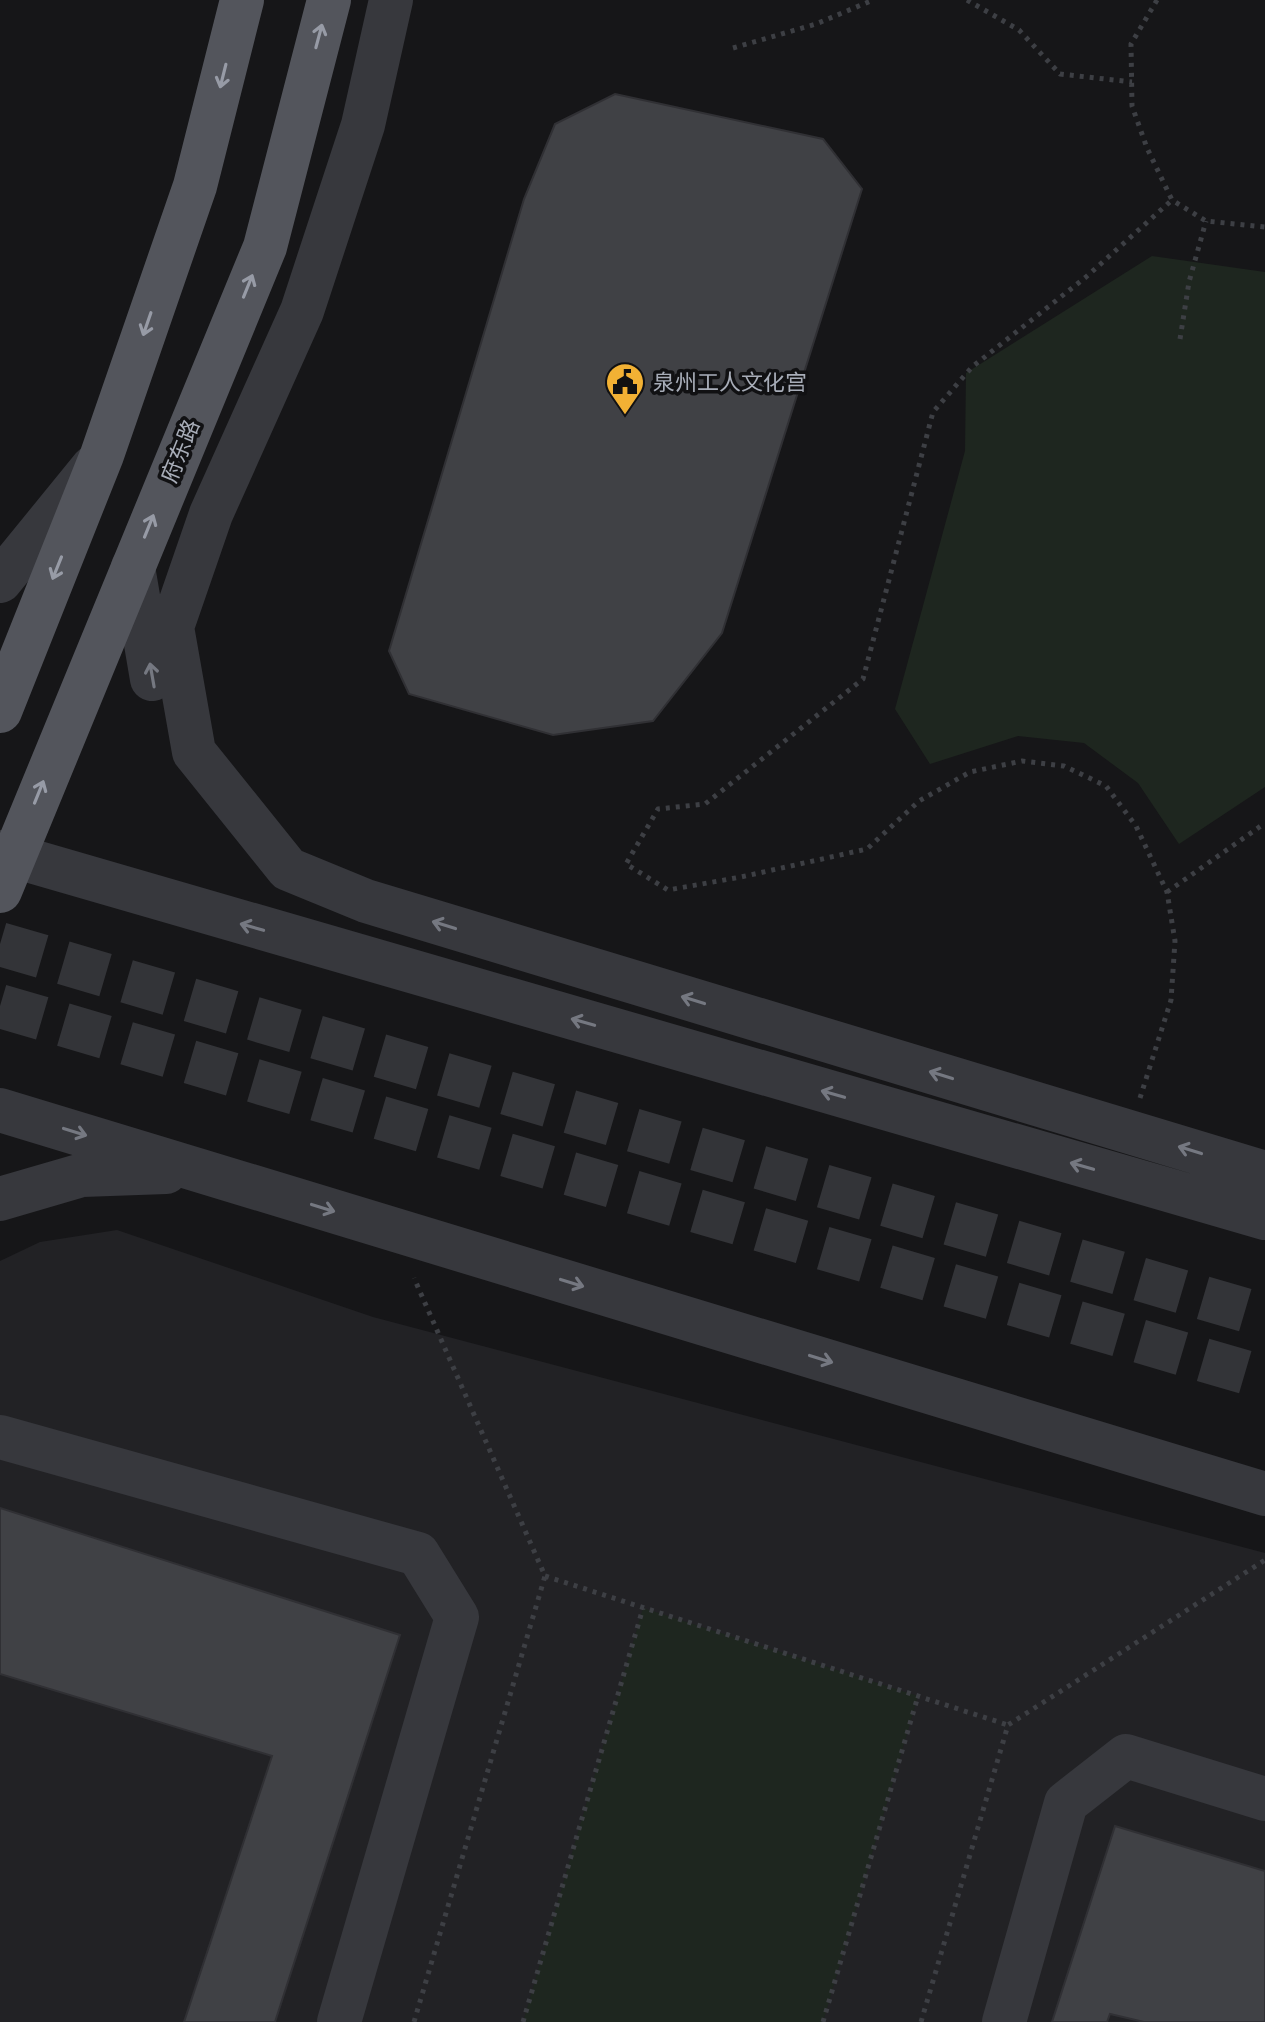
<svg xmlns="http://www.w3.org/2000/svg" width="1265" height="2022" viewBox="0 0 1265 2022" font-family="Manrope,'Noto Sans SC',sans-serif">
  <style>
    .built { fill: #222225 }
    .green { fill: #1e261f }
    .building { fill: #404145; stroke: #303034; stroke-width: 2 }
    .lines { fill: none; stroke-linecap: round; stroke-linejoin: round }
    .major-tunnel { stroke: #333438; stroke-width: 44; stroke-dasharray: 44 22; stroke-linecap: butt }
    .path { stroke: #3d3f44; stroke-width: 5; stroke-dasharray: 4 6; stroke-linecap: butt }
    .minor { stroke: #37383d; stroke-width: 44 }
    .major { stroke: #53555c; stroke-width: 44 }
    .oneway { stroke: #979ba6 }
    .oneway2 { stroke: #757881 }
    .labels { text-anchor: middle; stroke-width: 7; stroke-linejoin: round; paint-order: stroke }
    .poi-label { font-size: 22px; fill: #a8adb8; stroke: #111113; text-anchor: start }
    .street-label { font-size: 22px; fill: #a8adb8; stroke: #111113 }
  </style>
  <rect width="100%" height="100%" fill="#161618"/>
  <path class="built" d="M 117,1230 L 373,1317 L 1265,1553 L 1265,2022 L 0,2022 L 0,1261 L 40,1242 Z"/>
  <path class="green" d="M 1152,256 L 1265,272 L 1265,787 L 1179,844 L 1138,783 L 1084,743 L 1018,736 L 930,764 L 895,709 L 965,451 L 966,373 Z
    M 643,1608 L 918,1696 L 823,2022 L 523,2022 Z"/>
  <path class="building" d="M 615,94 L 823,139 L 862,189 L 722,633 L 653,721 L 553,735 L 409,694 L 389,651 L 524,199 L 555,124 Z
    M 0,1508 L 400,1635 L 275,2022 L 184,2022 L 272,1756 L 0,1674 Z
    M 1115,1826 L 1265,1871 L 1265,2022 L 1144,2022 L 1110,2014 L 1107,2022 L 1052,2022 Z"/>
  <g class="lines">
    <path class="major-tunnel" d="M 0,944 L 1265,1316
      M 0,1006 L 1265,1378"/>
    <path class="path" d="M 967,0 L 1019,30 L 1060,74 L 1132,82
      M 1157,0 L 1131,44 L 1132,106 L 1147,148 L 1172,200 L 1206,221 L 1265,227
      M 733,48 L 816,24 L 873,0
      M 1180,339 L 1189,282 L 1206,221
      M 1167,892 L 1265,823
      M 1140,1098 L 1171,1000 L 1175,941 L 1167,892 L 1136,826 L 1106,786 L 1064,766 L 1022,761 L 970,772 L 919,801 L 867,849 L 741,877 L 668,890 L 626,864 L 658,809 L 705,804 L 863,679 L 933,412 L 972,367 L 1086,277 L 1172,200
      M 545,1576 L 1008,1725
      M 414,2022 L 545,1576 L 414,1278
      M 523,2022 L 643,1608
      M 823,2022 L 918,1696
      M 921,2022 L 1008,1725 L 1265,1560"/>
    <path class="minor" d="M 391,0 L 363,125 L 302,311 L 211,514 L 172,627 L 194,752 L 288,869 L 366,901 L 1265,1173
      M 133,567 L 152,679
      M 0,581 L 93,467
      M 0,852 L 1265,1218
      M 0,1110 L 1265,1494
      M 0,1199 L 82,1175 L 166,1172
      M 0,1437 L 418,1554 L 457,1617 L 339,2022
      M 1004,2022 L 1066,1803 L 1126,1756 L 1265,1799"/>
    <path class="major" d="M 0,711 L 102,455 L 195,186 L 242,0
      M 0,891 L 265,247 L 329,0"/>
  </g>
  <defs><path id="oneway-shaft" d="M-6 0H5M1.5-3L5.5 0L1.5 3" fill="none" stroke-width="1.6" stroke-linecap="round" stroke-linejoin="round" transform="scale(2)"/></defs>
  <g class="oneway">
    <use href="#oneway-shaft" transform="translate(319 36) rotate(-75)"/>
    <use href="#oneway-shaft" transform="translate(223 76) rotate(104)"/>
    <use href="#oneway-shaft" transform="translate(248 286) rotate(-68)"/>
    <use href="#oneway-shaft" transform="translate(147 324) rotate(109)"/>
    <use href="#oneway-shaft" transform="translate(149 526) rotate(-68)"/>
    <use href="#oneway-shaft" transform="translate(57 568) rotate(112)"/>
    <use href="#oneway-shaft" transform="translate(39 792) rotate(-68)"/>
  </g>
  <g class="oneway2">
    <use href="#oneway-shaft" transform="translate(152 675) rotate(-100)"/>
    <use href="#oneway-shaft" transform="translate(444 925) rotate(-163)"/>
    <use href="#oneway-shaft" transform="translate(252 927) rotate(-164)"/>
    <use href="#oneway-shaft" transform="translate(693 1000) rotate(-163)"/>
    <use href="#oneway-shaft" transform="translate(583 1022) rotate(-164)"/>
    <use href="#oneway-shaft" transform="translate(941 1075) rotate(-163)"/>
    <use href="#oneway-shaft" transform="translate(833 1094) rotate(-164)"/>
    <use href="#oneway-shaft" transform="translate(75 1132) rotate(17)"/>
    <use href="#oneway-shaft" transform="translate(1190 1150) rotate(-163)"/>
    <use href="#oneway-shaft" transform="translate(1082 1166) rotate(-164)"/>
    <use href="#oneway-shaft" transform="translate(323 1208) rotate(17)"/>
    <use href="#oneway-shaft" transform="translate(572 1283) rotate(17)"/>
    <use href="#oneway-shaft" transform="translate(821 1359) rotate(17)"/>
  </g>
  <defs>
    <g id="civic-pin" transform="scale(2)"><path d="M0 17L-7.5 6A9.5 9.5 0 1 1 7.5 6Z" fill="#f2b134" stroke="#111113"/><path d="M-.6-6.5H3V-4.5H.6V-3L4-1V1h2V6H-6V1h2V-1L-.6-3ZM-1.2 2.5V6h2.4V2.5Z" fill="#111"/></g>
  </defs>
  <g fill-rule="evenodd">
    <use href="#civic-pin" x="625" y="382"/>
  </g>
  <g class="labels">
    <g class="poi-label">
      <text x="653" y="390">泉州工人文化宫</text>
    </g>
    <g class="street-label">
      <text transform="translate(180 451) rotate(-68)" y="8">府东路</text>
    </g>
  </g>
</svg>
